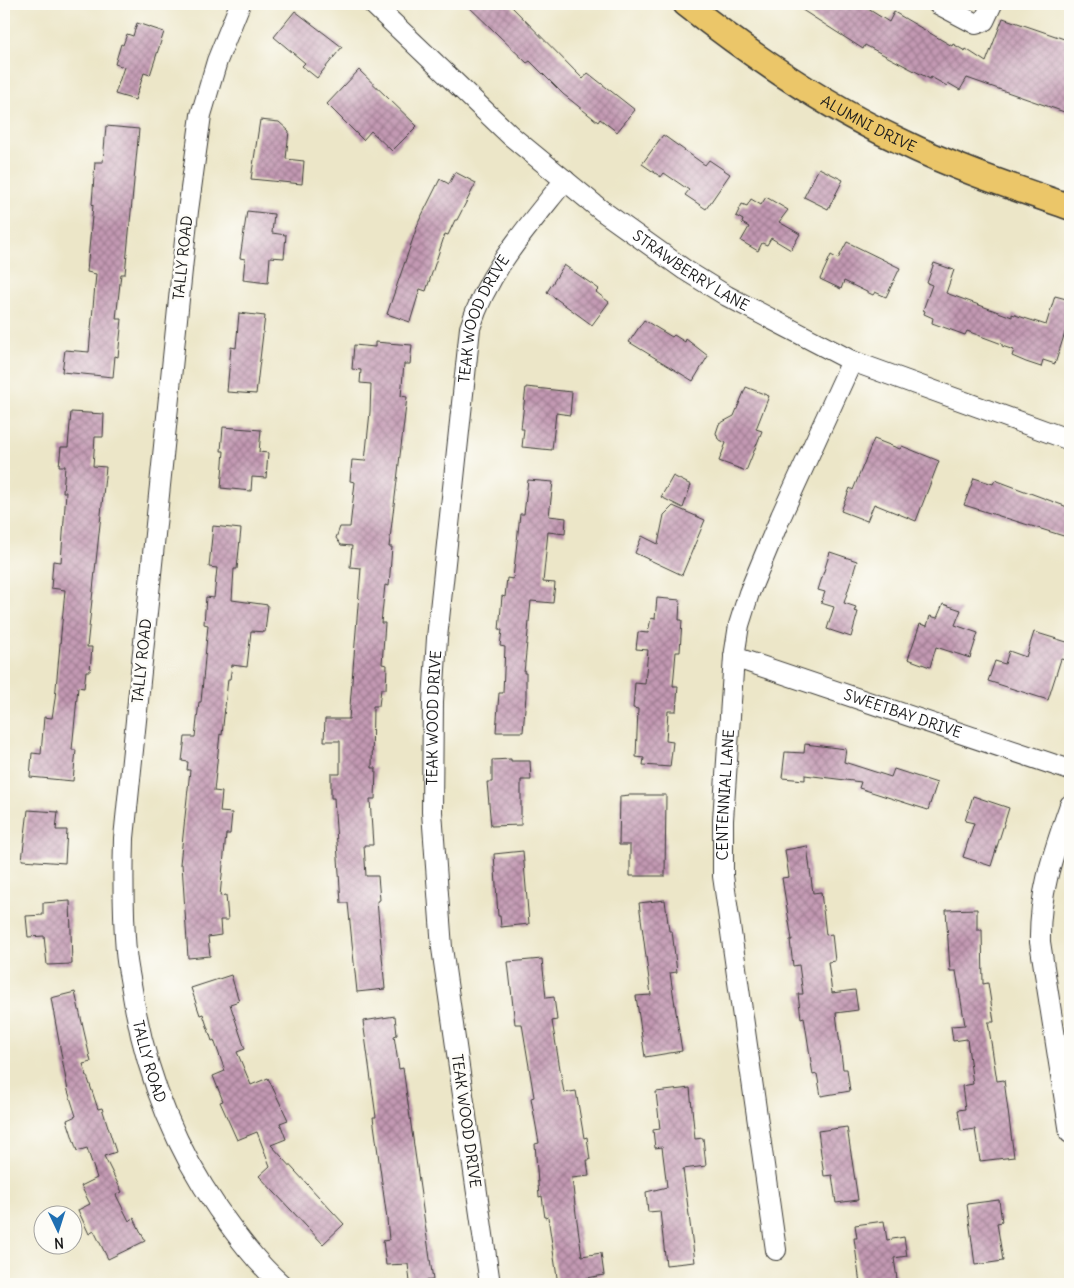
<svg xmlns="http://www.w3.org/2000/svg" width="1074" height="1288" viewBox="0 0 1074 1288" font-family="Delius,sans-serif">
  <style>
    .building { fill: url(#building-cross-hatch) }
    .lines { fill: none; stroke-linecap: round; stroke-linejoin: round }
    .minor-casing { stroke: #3b3a36; stroke-width: 22 }
    .major-casing { stroke: #3b3a36; stroke-width: 28 }
    .minor { stroke: #fff; stroke-width: 20 }
    .major { stroke: #ebc669; stroke-width: 25 }
    .labels { text-anchor: middle; stroke-width: 5; stroke-linejoin: round; paint-order: stroke }
    .street-label { font-size: 15px; fill: #1c1c1c; stroke: #fdfcf7 }
  </style>
  <defs>
    <pattern id="building-cross-hatch" width="8" height="8" patternUnits="userSpaceOnUse" patternTransform="scale(1.25)"><rect width="8" height="8" fill="#c399b3"/><path d="M0 0l8 8M0 8l8-8" fill="none" stroke="#9e7c91"/></pattern>
  </defs>
  <rect width="100%" height="100%" fill="#fdfcf7"/>
  <filter id="ink" filterUnits="userSpaceOnUse"><feTurbulence type="fractalNoise" baseFrequency=".02" numOctaves="2"/><feDisplacementMap in="SourceGraphic" scale="10" xChannelSelector="R" yChannelSelector="G"/><feConvolveMatrix kernelMatrix="1 2 1 2 8 2 1 2 1" color-interpolation-filters="sRGB"/></filter>
  <filter id="wash" filterUnits="userSpaceOnUse"><feTurbulence type="fractalNoise" baseFrequency=".0096" numOctaves="4" result="noise"/><feDisplacementMap in="SourceGraphic" scale="20" xChannelSelector="R" yChannelSelector="G"/><feGaussianBlur stdDeviation="1.12" result="paint"/><feColorMatrix in="noise" values="0 0 0 0 0 0 0 0 0 0 0 0 0 0 0 0 0 1.4 0 .05"/><feComposite in="paint" operator="in"/></filter>
  <g filter="url(#wash)">
    <rect width="100%" height="100%" fill="#ece6c8"/>
    <g id="blocks">
      <path class="building" d="M 466,4 L 509,4 L 583,79 L 588,73 L 635,110 L 617,132 L 600,119 L 598,122 L 563,94 L 530,61 L 527,63 Z
        M 793,4 L 860,4 L 889,22 L 894,12 L 952,46 L 953,44 L 965,51 L 966,49 L 986,62 L 1003,18 L 1070,41 L 1070,114 L 967,78 L 960,90 L 948,83 L 947,86 L 931,77 L 930,79 L 865,45 L 863,49 Z
        M 295,11 L 342,47 L 317,78 L 302,66 L 305,63 L 274,37 Z
        M 137,23 L 164,32 L 150,75 L 144,73 L 135,100 L 115,94 L 124,67 L 115,64 L 121,44 L 123,45 L 127,34 L 133,36 Z
        M 359,70 L 417,126 L 392,151 L 371,131 L 363,140 L 327,104 Z
        M 260,120 L 279,122 L 289,131 L 286,159 L 304,161 L 302,184 L 251,179 Z
        M 106,126 L 139,129 L 125,274 L 121,274 L 116,319 L 122,319 L 118,357 L 115,356 L 113,377 L 62,372 L 65,350 L 89,352 L 96,274 L 87,272 L 93,205 L 92,204 L 95,162 L 103,162 Z
        M 663,135 L 705,165 L 709,160 L 730,174 L 706,209 L 685,195 L 689,190 L 664,173 L 661,177 L 642,164 Z
        M 819,168 L 843,180 L 828,209 L 804,197 Z
        M 455,172 L 476,183 L 457,220 L 455,220 L 448,235 L 445,234 L 426,291 L 420,289 L 410,322 L 387,314 L 419,221 L 440,179 L 449,184 Z
        M 766,197 L 788,210 L 779,222 L 800,234 L 791,250 L 771,238 L 767,245 L 762,243 L 758,251 L 741,241 L 749,227 L 742,223 L 743,220 L 736,216 L 742,204 L 747,206 L 751,199 L 761,205 Z
        M 247,211 L 274,214 L 272,233 L 286,235 L 284,258 L 270,257 L 268,283 L 243,280 L 245,259 L 240,258 Z
        M 847,242 L 900,268 L 886,297 L 875,292 L 873,295 L 844,281 L 841,289 L 820,279 L 831,255 L 838,259 Z
        M 934,263 L 954,270 L 946,293 L 1012,317 L 1012,314 L 1046,325 L 1055,296 L 1070,300 L 1070,317 L 1055,364 L 1043,360 L 1041,367 L 1026,362 L 1012,356 L 1014,350 L 1002,346 L 1002,344 L 967,331 L 965,335 L 932,323 L 933,318 L 924,314 L 925,311 L 923,310 L 932,285 L 927,283 Z
        M 564,265 L 599,289 L 596,292 L 609,302 L 592,325 L 547,292 Z
        M 239,313 L 265,316 L 256,394 L 227,392 L 231,347 L 236,348 Z
        M 644,320 L 672,337 L 674,335 L 685,342 L 686,339 L 708,356 L 693,381 L 629,342 Z
        M 375,342 L 412,345 L 410,364 L 404,364 L 401,396 L 407,397 L 389,547 L 392,547 L 389,586 L 385,585 L 381,623 L 385,623 L 382,664 L 387,665 L 386,689 L 381,689 L 379,706 L 373,706 L 372,768 L 376,768 L 375,799 L 370,799 L 373,845 L 364,845 L 366,876 L 378,876 L 380,900 L 377,901 L 385,989 L 357,992 L 348,903 L 341,903 L 334,798 L 331,798 L 331,774 L 340,774 L 340,741 L 324,741 L 325,719 L 349,719 L 361,568 L 350,567 L 352,546 L 341,545 L 336,538 L 340,527 L 350,527 L 355,482 L 350,481 L 352,460 L 365,461 L 370,412 L 371,384 L 360,383 L 361,370 L 352,369 L 354,345 L 375,347 Z
        M 526,387 L 572,392 L 570,415 L 556,413 L 552,450 L 522,447 L 524,429 L 521,429 Z
        M 746,387 L 769,396 L 756,429 L 762,431 L 746,471 L 719,461 L 726,443 L 718,439 L 716,433 L 719,424 L 734,416 Z
        M 71,412 L 104,414 L 103,437 L 95,437 L 93,466 L 106,467 L 87,647 L 92,647 L 90,671 L 86,671 L 84,688 L 78,687 L 72,750 L 76,750 L 73,781 L 30,777 L 32,753 L 41,754 L 44,717 L 52,718 L 55,699 L 65,590 L 51,588 L 53,561 L 61,562 L 66,492 L 63,492 L 65,466 L 59,466 L 61,447 L 68,447 Z
        M 223,427 L 261,430 L 259,452 L 268,453 L 266,478 L 252,477 L 251,491 L 221,488 L 224,451 L 221,451 Z
        M 874,439 L 900,449 L 902,446 L 939,461 L 916,521 L 874,504 L 867,521 L 841,511 L 850,488 L 853,490 Z
        M 673,476 L 691,485 L 683,508 L 661,497 Z
        M 974,478 L 993,484 L 995,480 L 1070,508 L 1070,538 L 964,505 Z
        M 528,480 L 553,482 L 549,516 L 566,518 L 565,534 L 548,532 L 543,582 L 555,583 L 553,603 L 531,601 L 524,673 L 526,673 L 526,696 L 523,732 L 496,732 L 499,693 L 503,693 L 505,647 L 500,646 L 502,630 L 499,630 L 502,596 L 505,597 L 507,578 L 513,579 L 520,514 L 524,514 Z
        M 673,506 L 705,520 L 682,575 L 635,553 L 642,536 L 658,544 L 664,515 Z
        M 213,526 L 241,529 L 237,569 L 234,569 L 232,600 L 268,605 L 265,632 L 251,631 L 247,667 L 232,665 L 230,679 L 228,679 L 222,735 L 220,734 L 214,791 L 222,792 L 220,812 L 232,813 L 230,834 L 226,834 L 220,896 L 226,895 L 228,920 L 220,920 L 221,935 L 208,937 L 210,956 L 188,958 L 182,864 L 180,864 L 190,770 L 187,770 L 188,762 L 182,761 L 185,737 L 195,737 L 199,702 L 201,702 L 208,625 L 204,624 L 206,597 L 214,598 L 217,568 L 209,567 Z
        M 830,552 L 857,561 L 844,603 L 856,607 L 854,611 L 858,612 L 851,637 L 827,629 L 834,607 L 821,603 L 825,592 L 818,590 Z
        M 657,598 L 680,600 L 679,620 L 682,620 L 680,652 L 676,652 L 673,686 L 678,686 L 676,711 L 668,711 L 666,741 L 673,742 L 670,767 L 643,765 L 644,758 L 636,757 L 638,709 L 633,708 L 635,683 L 645,684 L 648,650 L 636,649 L 638,632 L 648,633 L 651,618 L 655,619 Z
        M 943,604 L 961,610 L 955,625 L 978,633 L 970,658 L 936,647 L 930,667 L 908,659 L 920,624 L 927,626 L 930,616 L 937,618 Z
        M 1034,632 L 1070,643 L 1065,660 L 1061,659 L 1048,700 L 988,681 L 995,661 L 1005,664 L 1009,651 L 1026,657 Z
        M 805,744 L 846,749 L 844,762 L 891,777 L 894,769 L 937,783 L 928,810 L 859,788 L 861,782 L 805,775 L 805,780 L 782,778 L 785,752 L 804,753 Z
        M 511,759 L 511,761 L 530,761 L 531,780 L 521,780 L 521,825 L 491,826 L 487,782 L 492,782 L 492,760 Z
        M 630,795 L 666,795 L 665,876 L 630,876 L 630,845 L 619,845 L 620,796 Z
        M 973,796 L 1009,808 L 991,866 L 963,857 L 974,823 L 965,821 Z
        M 28,810 L 58,812 L 56,830 L 67,830 L 65,863 L 22,860 Z
        M 807,846 L 813,893 L 821,892 L 826,935 L 832,934 L 835,961 L 828,962 L 832,993 L 855,990 L 858,1010 L 836,1013 L 843,1069 L 847,1069 L 850,1091 L 821,1096 L 817,1074 L 813,1075 L 804,1017 L 801,1018 L 798,994 L 803,994 L 799,965 L 793,966 L 790,940 L 792,940 L 782,878 L 789,877 L 785,850 Z
        M 523,851 L 529,924 L 501,927 L 500,916 L 498,916 L 494,854 Z
        M 665,900 L 669,931 L 672,931 L 677,972 L 670,973 L 682,1051 L 645,1057 L 636,996 L 651,995 L 639,903 Z
        M 70,901 L 72,964 L 47,965 L 44,936 L 28,937 L 26,916 L 43,915 L 43,903 Z
        M 977,909 L 977,930 L 982,930 L 983,984 L 988,983 L 994,1022 L 988,1022 L 997,1081 L 1004,1080 L 1014,1157 L 980,1161 L 975,1129 L 961,1131 L 958,1110 L 965,1109 L 962,1086 L 973,1084 L 967,1039 L 953,1041 L 951,1026 L 965,1025 L 956,971 L 950,971 L 946,910 Z
        M 542,959 L 546,998 L 554,997 L 557,1020 L 552,1021 L 564,1093 L 576,1091 L 584,1138 L 587,1137 L 590,1160 L 587,1160 L 589,1176 L 572,1178 L 576,1214 L 582,1256 L 601,1253 L 604,1275 L 587,1278 L 588,1284 L 558,1284 L 548,1217 L 545,1218 L 542,1196 L 539,1197 L 535,1144 L 539,1143 L 531,1098 L 534,1097 L 522,1024 L 515,1024 L 508,962 Z
        M 231,975 L 239,1001 L 230,1004 L 245,1049 L 237,1052 L 251,1085 L 268,1078 L 288,1120 L 280,1123 L 286,1139 L 271,1145 L 344,1224 L 323,1244 L 259,1176 L 270,1166 L 257,1132 L 237,1140 L 220,1102 L 223,1101 L 213,1076 L 225,1071 L 214,1040 L 212,1041 L 203,1014 L 200,1015 L 191,988 Z
        M 75,992 L 91,1062 L 83,1064 L 98,1109 L 102,1108 L 116,1152 L 104,1156 L 122,1192 L 116,1195 L 129,1221 L 134,1218 L 145,1241 L 108,1259 L 94,1231 L 89,1234 L 78,1210 L 90,1204 L 81,1186 L 97,1178 L 87,1148 L 77,1151 L 67,1120 L 76,1116 L 68,1091 L 51,998 Z
        M 395,1016 L 397,1035 L 394,1036 L 399,1069 L 403,1068 L 433,1280 L 410,1282 L 408,1264 L 386,1265 L 383,1241 L 389,1240 L 387,1219 L 373,1117 L 376,1117 L 363,1021 Z
        M 690,1088 L 695,1139 L 703,1138 L 706,1166 L 683,1169 L 695,1262 L 666,1265 L 660,1211 L 648,1212 L 646,1192 L 667,1187 L 662,1147 L 655,1148 L 653,1130 L 660,1129 L 656,1092 Z
        M 847,1127 L 858,1200 L 836,1203 L 832,1175 L 824,1176 L 818,1131 Z
        M 999,1200 L 1002,1222 L 997,1223 L 1003,1261 L 975,1265 L 967,1204 Z
        M 884,1221 L 887,1240 L 904,1237 L 907,1256 L 894,1258 L 897,1279 L 860,1284 L 854,1238 L 857,1238 L 855,1225 Z"/>
    </g>
  </g>
  <g filter="url(#ink)">
    <use href="#blocks" fill-opacity="0" stroke="#3b3a36" stroke-width="1"/>
    <g class="lines">
      <g class="minor-casing">
        <g id="minor">
          <path id="s1" d="M 240,4 L 217,61 L 201,115 L 188,211 L 124,838 C 123,876 123,914 126,952 C 127,966 131,982 133,996 C 146,1074 173,1144 218,1209 C 237,1236 256,1262 281,1284"/>
          <path id="s2" d="M 373,4 L 511,136 L 601,210 L 685,270 L 727,296 L 852,361 L 1070,440"/>
          <path d="M 938,4 L 976,24 L 984,21 L 992,4"/>
          <path id="s3" d="M 734,657 L 1070,770"/>
          <path d="M 1070,805 C 1054,852 1039,891 1040,942 L 1070,1133"/>
          <path id="s4" d="M 776,1250 L 723,876 L 723,820 L 734,657 L 739,625 L 749,593 L 781,516 L 852,361"/>
          <path id="s5" d="M 490,1284 L 442,948 L 432,812 L 433,701 L 437,638 L 470,328 C 488,270 528,227 565,180"/>
        </g>
      </g>
      <g class="major-casing">
        <g id="major">
          <path id="s6" d="M 686,4 C 752,56 823,105 900,141 C 955,168 1012,187 1070,207"/>
        </g>
      </g>
      <use href="#minor" class="minor"/>
      <use href="#major" class="major"/>
    </g>
  </g>
  <g class="labels">
    <g class="street-label">
      <text dy="5" stroke="none"><textPath href="#s6" startOffset="219">ALUMNI DRIVE</textPath></text>
      <text transform="translate(183 258) rotate(-84)" y="5">TALLY ROAD</text>
      <text dy="5" stroke="none"><textPath href="#s2" startOffset="416">STRAWBERRY LANE</textPath></text>
      <text dy="5" stroke="none"><textPath href="#s5" startOffset="974">TEAK WOOD DRIVE</textPath></text>
      <text transform="translate(142 661) rotate(-84)" y="5">TALLY ROAD</text>
      <text dy="5" stroke="none"><textPath href="#s3" startOffset="178">SWEETBAY DRIVE</textPath></text>
      <text dy="5" stroke="none"><textPath href="#s5" startOffset="570">TEAK WOOD DRIVE</textPath></text>
      <text dy="5" stroke="none"><textPath href="#s4" startOffset="459">CENTENNIAL LANE</textPath></text>
      <text dy="5" stroke="none"><textPath href="#s1" startOffset="1071">TALLY ROAD</textPath></text>
      <text transform="translate(466 1121) rotate(82)" y="5">TEAK WOOD DRIVE</text>
    </g>
  </g>
  <rect width="1074" height="1288" fill="none" stroke="#fdfcf7" stroke-width="20"/>
  <g transform="translate(58 1230) rotate(176)"><circle r="24" fill="#fdfcf7" stroke="#a3a29f"/>
  <path d="M0-4L9 19L0 12L-9 19Z" fill="#1f6fb2"/>
  <text y="-8" font-size="14" font-weight="bold" text-anchor="middle" fill="#1c1c1c">N</text>
  </g>
</svg>
